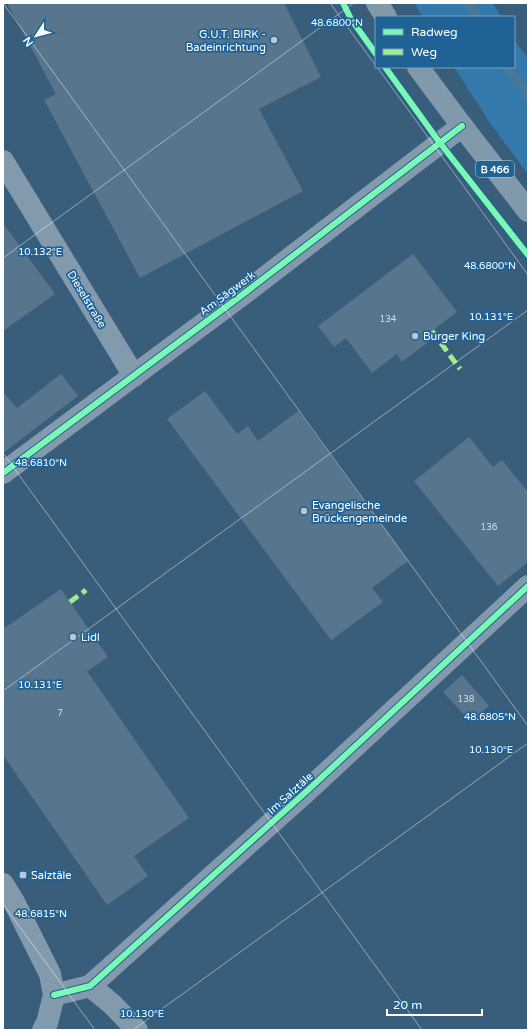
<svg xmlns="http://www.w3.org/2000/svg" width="531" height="1033" viewBox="0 0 531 1033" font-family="'Varela Round',sans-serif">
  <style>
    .green { fill: #3379ab }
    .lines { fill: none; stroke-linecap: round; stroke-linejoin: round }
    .stream { stroke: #49779a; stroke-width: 10 }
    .building { fill: #57758c }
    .minor { stroke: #839aad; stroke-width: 22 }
    .major { stroke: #809aab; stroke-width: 22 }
    .quiet { stroke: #9fed91; stroke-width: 5; stroke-dasharray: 10 5; stroke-linecap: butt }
    .cycleway-casing { stroke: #1e6296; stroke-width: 8 }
    .cycleway { stroke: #7af9b4; stroke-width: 6 }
    .ticks { fill: none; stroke: #fff; stroke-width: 1; stroke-opacity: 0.45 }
    .poi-dot { fill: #bac7d1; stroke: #1e6296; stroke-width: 1.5 }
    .labels { text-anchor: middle; stroke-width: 3.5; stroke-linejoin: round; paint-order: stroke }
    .number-label { font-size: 9px; fill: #d5dce2 }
    .shield { fill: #1e6296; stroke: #bcd0e0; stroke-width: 1 }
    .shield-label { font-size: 10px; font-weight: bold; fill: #fff }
    .poi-label { font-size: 11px; fill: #fff; stroke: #1e6296; text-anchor: start }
    .street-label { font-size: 11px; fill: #fff; stroke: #1e6296 }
    .ticks-label { font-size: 10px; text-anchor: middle; fill: #fff; stroke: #1e6296; stroke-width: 3.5; stroke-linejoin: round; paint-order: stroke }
  </style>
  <rect width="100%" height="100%" fill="#395e7b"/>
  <path class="green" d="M 414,3 L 493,3 L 501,17 L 423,17 Z
    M 514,40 L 528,58 L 528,174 L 490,123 L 454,67 L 514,67 Z"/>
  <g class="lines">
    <path class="stream" d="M 468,3 L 477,17
      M 507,67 L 528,95"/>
  </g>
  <path class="building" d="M 7,3 L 284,3 L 321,77 L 259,109 L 303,191 L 140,278 L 44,100 L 56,94 Z
    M 3,223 L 55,294 L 3,331 Z
    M 413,254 L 457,312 L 424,337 L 428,342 L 402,362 L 397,354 L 372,373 L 346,338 L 334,347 L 318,326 Z
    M 61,374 L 78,396 L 3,453 L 3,392 L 17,408 Z
    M 205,391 L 237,434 L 248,426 L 258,441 L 298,411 L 408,561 L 372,588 L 383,602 L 331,640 L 167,419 Z
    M 469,437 L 493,467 L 502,460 L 528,492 L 528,562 L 498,586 L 414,481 Z
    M 61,589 L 108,657 L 87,671 L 189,818 L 134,856 L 148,876 L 107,905 L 3,755 L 3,629 Z
    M 462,675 L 489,706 L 471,722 L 443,692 Z"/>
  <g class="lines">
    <path class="minor" d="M 3,161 L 134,376
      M 3,473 L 242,295 L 462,126
      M 3,884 L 14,902 L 50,974 L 54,995 L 47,1023 L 43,1030
      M 90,986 L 113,1005 L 137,1030
      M 54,995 L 90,986 L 308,790 L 528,586"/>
    <path class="major" d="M 377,3 L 386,17
      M 418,67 L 462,126 L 528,211"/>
    <path class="quiet" d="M 432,331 L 460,369
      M 70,602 L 86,590"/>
    <g class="cycleway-casing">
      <path id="cycleway" d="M 343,3 L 351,19 L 376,54
        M 385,67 L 440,143 L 528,255
        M 3,473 L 242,295 L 462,126
        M 54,995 L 90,986 L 308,790 L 528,586"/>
    </g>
    <use href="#cycleway" class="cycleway"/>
  </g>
  <path class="ticks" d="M 3,3 L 528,726M 330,3 L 376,66M 377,67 L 528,275M 3,258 L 354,3M 3,453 L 422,1030M 3,691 L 528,310M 3,904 L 95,1030M 133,1030 L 528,743"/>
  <g class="poi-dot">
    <circle cx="274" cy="40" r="4"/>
    <circle cx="415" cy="336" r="4"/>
    <circle cx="304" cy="511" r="4"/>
    <circle cx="73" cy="637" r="4"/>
    <rect x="19" y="871" width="8" height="8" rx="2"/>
  </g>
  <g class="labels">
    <g class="number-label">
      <text x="388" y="322">134</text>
      <text x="489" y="530">136</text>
      <text x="466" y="702">138</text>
      <text x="60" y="716">7</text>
    </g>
    <rect class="shield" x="476" y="161" width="38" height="16" rx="3"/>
    <g class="shield-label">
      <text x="495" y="173">B 466</text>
    </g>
    <g class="poi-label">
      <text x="266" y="38" text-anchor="end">G.U.T. BIRK -<tspan x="266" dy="13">Badeinrichtung</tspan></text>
      <text x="423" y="340">Burger King</text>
      <text x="312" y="509">Evangelische<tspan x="312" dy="13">Brückengemeinde</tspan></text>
      <text x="81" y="641">Lidl</text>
      <text x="31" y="879">Salztäle</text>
    </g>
    <g class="street-label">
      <text transform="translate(227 293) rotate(-37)" y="4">Am Sägwerk</text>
      <text transform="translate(87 299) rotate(59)" y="4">Dieselstraße</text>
      <text transform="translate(290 793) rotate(-42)" y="4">Im Salztäle</text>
    </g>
  </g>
  <g class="ticks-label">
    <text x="337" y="26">48.6800°N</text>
    <text x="40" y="255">10.132°E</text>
    <text x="490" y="269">48.6800°N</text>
    <text x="491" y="320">10.131°E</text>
    <text x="41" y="466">48.6810°N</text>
    <text x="40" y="688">10.131°E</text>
    <text x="490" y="720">48.6805°N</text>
    <text x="491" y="753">10.130°E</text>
    <text x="41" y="917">48.6815°N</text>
    <text x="142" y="1017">10.130°E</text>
  </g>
  <rect width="531" height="1033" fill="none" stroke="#ffffff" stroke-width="8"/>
  <rect x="375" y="16" width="140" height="52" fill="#1e6296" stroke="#78a1c0"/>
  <rect x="383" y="29" width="20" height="6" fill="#7af9b4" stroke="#78a1c0"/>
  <text x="411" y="36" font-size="12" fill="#ffffff">Radweg</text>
  <rect x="383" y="49" width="20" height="6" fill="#9fed91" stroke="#78a1c0"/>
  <text x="411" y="56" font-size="12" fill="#ffffff">Weg</text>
  <g transform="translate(36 36) rotate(234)" stroke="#1e6296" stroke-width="3" paint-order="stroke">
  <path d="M0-3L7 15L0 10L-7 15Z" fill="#ffffff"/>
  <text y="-6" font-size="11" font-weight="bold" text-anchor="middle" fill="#ffffff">N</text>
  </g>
  <path d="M387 1009v6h95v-6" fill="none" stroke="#ffffff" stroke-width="2"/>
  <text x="393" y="1009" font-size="12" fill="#ffffff" stroke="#1e6296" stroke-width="3" paint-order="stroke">20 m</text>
</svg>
